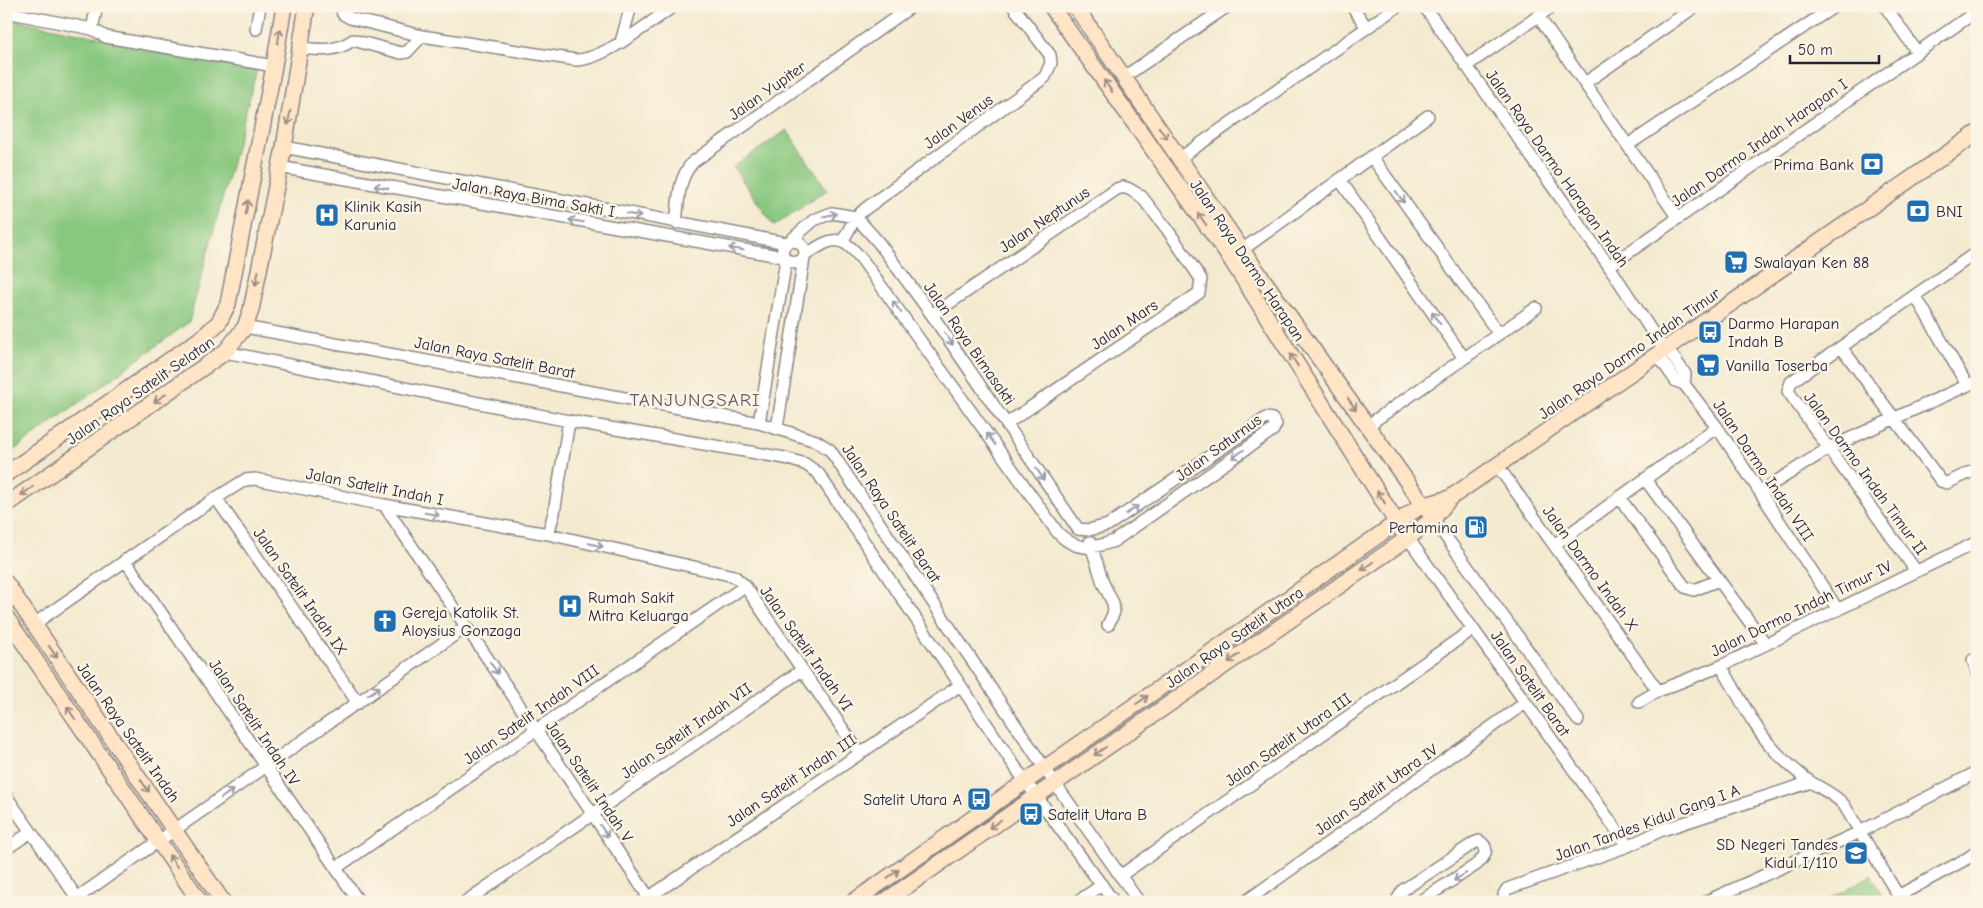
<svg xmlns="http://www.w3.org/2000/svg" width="1983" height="908" viewBox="0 0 1983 908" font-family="'Comic Neue',sans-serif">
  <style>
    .green { fill: #88c77e; stroke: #55745c }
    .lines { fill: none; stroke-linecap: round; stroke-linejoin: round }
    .street-casing { stroke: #8b8686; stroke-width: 14 }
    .secondary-casing { stroke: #8b8686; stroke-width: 18 }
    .street { stroke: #fff; stroke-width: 11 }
    .secondary { stroke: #ffe4c6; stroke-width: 15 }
    .oneway { stroke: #9c8d87 }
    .oneway2 { stroke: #9c9ca7 }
    .labels { text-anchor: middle; stroke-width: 5; stroke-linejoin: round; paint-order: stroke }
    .street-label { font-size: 16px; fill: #22223b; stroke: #fcf5e5 }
    .poi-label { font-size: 16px; fill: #22223b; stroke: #fcf5e5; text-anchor: start }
    .quarter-label { font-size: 19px; letter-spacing: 1px; fill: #66546a; stroke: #fcf5e5 }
  </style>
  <rect width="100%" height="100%" fill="#fcf5e5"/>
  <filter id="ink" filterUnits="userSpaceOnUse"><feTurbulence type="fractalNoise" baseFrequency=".02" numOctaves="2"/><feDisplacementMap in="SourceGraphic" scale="10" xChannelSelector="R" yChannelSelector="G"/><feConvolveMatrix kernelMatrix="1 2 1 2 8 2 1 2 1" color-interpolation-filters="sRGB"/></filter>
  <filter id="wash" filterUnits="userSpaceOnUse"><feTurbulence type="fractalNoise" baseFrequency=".0096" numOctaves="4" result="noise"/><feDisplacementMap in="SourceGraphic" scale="20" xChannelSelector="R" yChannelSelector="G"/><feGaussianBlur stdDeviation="1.12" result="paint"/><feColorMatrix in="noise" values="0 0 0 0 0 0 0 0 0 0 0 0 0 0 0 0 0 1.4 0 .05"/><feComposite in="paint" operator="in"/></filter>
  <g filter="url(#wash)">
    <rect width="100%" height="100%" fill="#f4ead0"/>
    <path class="green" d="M 6,18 L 257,70 L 189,322 L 6,456 Z
      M 787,130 L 827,190 L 774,226 L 733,167 Z
      M 1871,875 L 1886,902 L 1834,902 L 1832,898 Z"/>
  </g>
  <g filter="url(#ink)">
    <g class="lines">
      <g class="street-casing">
        <path id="street" d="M 341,6 L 343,14 L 350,18 L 422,36 L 576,60 C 604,60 650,22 674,6
          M 1352,6 L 1367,28
          M 1424,6 L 1609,266 L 1664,350
          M 1885,6 L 1917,52
          M 6,12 L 92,29 L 106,37 L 274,66
          M 1538,16 L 1678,218
          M 92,29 L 97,6
          M 256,29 L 260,6
          M 621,42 L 631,6
          M 301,48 C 321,50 336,52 353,40 L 401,53 L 407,52 L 422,36
          M 1466,66 L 1553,6
          M 1124,77 L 1228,6
          M 1585,83 L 1696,6
          M 1628,145 L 1835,6
          M 284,147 L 786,243
          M 1372,157 L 1499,334
          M 1180,158 L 1398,6
          M 279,167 L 784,257
          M 1340,180 L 1464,358
          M 676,223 C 679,201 677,180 693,162 L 912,6
          M 790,241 L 814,220 L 832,213 L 856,217 L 879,243 L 932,315 L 1078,529 L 1089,530 L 1108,525 L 1266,418 L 1272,419 L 1276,424 L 1273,430 L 1114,541 C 1091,549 1077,552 1058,533 L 861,258 C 856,253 849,244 842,242 C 830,236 814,250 804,256
          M 842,242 L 856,217 L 865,209 L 1045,77 L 1051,63 L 1050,55 L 1013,6
          M 1242,250 L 1428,116
          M 1609,266 L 1977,11
          M 1915,295 L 1967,385
          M 932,315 L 1117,189 L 1123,187 L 1129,189 L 1141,196 L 1167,229 L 1201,279 L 1199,293 L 1006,424
          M 245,327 L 759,423 L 816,441 L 830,450 L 1054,782 L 1139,902
          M 1841,347 L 1941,481 L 1947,483 L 1977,469
          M 1667,348 L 1685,374 L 1684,384
          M 225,352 L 569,421 L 785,458 L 805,464 L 818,473 L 1020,774 L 1114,902
          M 1657,354 L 1676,381 L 1684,384 L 1717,427 L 1838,610
          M 759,423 L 786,260
          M 1367,426 L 1536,308
          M 777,428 L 805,252 L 804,248 L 799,242 L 790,241 C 782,245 780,252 786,260 L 796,263 L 803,259
          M 1497,465 L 1658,691
          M 1645,479 L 1765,643
          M 1760,492 L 1829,448 L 1977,381
          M 1619,497 L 1685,587 L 1694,590 L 1719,580
          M 216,498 L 358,703
          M 384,505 L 652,902
          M 1433,519 L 1578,720
          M 548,534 L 554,513 L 569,421
          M 1408,538 L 1628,846
          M 1090,542 L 1103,583 L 1113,603 L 1114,612 L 1108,625
          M 1554,545 L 1717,427
          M 125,560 L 359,902
          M 1916,571 L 1788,391 L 1791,382 L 1977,252
          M 34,624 L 216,498 L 245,480 L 255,479 L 384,505 L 548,534 L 734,576 L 745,586 L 860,754
          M 1973,660 L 1977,671
          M 1721,666 C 1739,695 1753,728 1777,753 C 1787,763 1798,773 1809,781 C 1821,789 1835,794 1844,805 L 1902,902
          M 1639,702 L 1658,691 L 1721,666 L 1977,542
          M 6,796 L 80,902
          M 6,849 L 31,832
          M 336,868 L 745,586
          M 1120,876 L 1473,629
          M 1898,896 L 1968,858 L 1977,851
          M 71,902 L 466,627
          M 465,902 L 802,670
          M 642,902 L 959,686
          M 1077,902 L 1102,885
          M 1245,902 L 1525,703
          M 1396,902 L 1403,890 L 1474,843 L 1479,841 C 1491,848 1484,858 1476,865 L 1419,902
          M 1506,902 L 1504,894 L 1507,889 L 1628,846 L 1662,830 L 1811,782
          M 1705,902 L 1860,832 L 1977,772"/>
      </g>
      <g class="secondary-casing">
        <path id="secondary" d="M 1051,6 L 1230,258 L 1402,531
          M 1075,6 L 1242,250 L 1428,511
          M 6,474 L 203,337 L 219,322 L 228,304 L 274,66 L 284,6
          M 6,505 L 225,352 L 245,327 L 251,310 L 284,147 L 307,6
          M 6,583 L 223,902
          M 6,617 L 200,902
          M 853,902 L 1419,507 L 1450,498
          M 884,902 L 1408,538 L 1433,519 L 1450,498 L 1977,133"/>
      </g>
      <use href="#street" class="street"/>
      <use href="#secondary" class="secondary"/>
    </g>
    <defs><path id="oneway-shaft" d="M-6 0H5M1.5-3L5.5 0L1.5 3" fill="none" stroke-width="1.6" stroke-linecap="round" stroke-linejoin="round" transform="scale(1.25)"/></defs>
    <g class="oneway">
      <use href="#oneway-shaft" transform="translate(279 36) rotate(-81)"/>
      <use href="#oneway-shaft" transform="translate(1108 86) rotate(-125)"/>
      <use href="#oneway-shaft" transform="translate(289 118) rotate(100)"/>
      <use href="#oneway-shaft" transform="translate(1163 133) rotate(55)"/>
      <use href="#oneway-shaft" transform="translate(247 207) rotate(-79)"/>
      <use href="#oneway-shaft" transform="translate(1202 219) rotate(-125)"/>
      <use href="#oneway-shaft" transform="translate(257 278) rotate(102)"/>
      <use href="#oneway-shaft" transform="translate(1294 360) rotate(-122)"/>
      <use href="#oneway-shaft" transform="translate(160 398) rotate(145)"/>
      <use href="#oneway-shaft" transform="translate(1352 404) rotate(55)"/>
      <use href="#oneway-shaft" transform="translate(27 491) rotate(145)"/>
      <use href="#oneway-shaft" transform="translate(1381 497) rotate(-122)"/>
      <use href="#oneway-shaft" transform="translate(1367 566) rotate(145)"/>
      <use href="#oneway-shaft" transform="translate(53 652) rotate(56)"/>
      <use href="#oneway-shaft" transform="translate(1234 658) rotate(145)"/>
      <use href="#oneway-shaft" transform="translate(1142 700) rotate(-35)"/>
      <use href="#oneway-shaft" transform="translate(71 713) rotate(-124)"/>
      <use href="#oneway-shaft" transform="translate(1100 751) rotate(145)"/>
      <use href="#oneway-shaft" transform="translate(145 786) rotate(55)"/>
      <use href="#oneway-shaft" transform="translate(995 824) rotate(145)"/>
      <use href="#oneway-shaft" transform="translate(173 861) rotate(-124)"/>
      <use href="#oneway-shaft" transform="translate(893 874) rotate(-35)"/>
    </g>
    <g class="oneway2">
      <use href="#oneway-shaft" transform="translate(381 187) rotate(-170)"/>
      <use href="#oneway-shaft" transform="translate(1400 197) rotate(54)"/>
      <use href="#oneway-shaft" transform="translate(634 215) rotate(11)"/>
      <use href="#oneway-shaft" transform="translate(830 215) rotate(-12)"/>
      <use href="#oneway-shaft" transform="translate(576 221) rotate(-170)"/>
      <use href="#oneway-shaft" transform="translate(736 249) rotate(-170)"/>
      <use href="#oneway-shaft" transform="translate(897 307) rotate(-126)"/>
      <use href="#oneway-shaft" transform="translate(1436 318) rotate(-125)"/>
      <use href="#oneway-shaft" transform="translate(949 339) rotate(56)"/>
      <use href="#oneway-shaft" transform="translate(991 439) rotate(-126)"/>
      <use href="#oneway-shaft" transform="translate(1238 454) rotate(145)"/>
      <use href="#oneway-shaft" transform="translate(1040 474) rotate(56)"/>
      <use href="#oneway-shaft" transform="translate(1132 510) rotate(-34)"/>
      <use href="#oneway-shaft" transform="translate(432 514) rotate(10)"/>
      <use href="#oneway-shaft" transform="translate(596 545) rotate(13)"/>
      <use href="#oneway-shaft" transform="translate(494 668) rotate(56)"/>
      <use href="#oneway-shaft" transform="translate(374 691) rotate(-35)"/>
      <use href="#oneway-shaft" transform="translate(227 794) rotate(-35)"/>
      <use href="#oneway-shaft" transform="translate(604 831) rotate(56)"/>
      <use href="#oneway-shaft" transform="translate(1460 877) rotate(149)"/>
    </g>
  </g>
  <defs>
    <g id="bank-square" transform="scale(1.25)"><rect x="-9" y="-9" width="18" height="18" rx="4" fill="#1f6fb2" stroke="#fcf5e5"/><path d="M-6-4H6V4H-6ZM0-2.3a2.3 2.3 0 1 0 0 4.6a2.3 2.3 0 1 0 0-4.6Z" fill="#fff"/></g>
    <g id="hospital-square" transform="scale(1.25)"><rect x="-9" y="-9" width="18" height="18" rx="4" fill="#1f6fb2" stroke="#fcf5e5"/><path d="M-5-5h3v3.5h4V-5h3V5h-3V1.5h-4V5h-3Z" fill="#fff"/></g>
    <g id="supermarket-square" transform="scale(1.25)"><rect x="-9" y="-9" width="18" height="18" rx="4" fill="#1f6fb2" stroke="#fcf5e5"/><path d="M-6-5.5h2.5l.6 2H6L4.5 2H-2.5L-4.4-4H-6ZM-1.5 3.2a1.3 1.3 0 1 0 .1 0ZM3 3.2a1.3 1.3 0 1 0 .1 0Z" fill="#fff"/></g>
    <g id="bus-square" transform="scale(1.25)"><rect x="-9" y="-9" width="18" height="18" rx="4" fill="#1f6fb2" stroke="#fcf5e5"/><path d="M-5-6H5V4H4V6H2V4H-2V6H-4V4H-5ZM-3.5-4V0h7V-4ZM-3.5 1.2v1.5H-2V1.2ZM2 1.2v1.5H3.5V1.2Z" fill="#fff"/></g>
    <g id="fuel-square" transform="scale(1.25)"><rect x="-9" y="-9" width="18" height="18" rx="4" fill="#1f6fb2" stroke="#fcf5e5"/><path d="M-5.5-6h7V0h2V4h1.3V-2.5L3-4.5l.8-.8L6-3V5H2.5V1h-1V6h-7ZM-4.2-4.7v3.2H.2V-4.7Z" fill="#fff"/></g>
    <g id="church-square" transform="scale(1.25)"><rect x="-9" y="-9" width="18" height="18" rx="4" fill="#1f6fb2" stroke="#fcf5e5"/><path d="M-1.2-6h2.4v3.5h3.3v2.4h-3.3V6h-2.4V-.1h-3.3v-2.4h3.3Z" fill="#fff"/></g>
    <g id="school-square" transform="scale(1.25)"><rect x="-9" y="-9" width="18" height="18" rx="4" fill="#1f6fb2" stroke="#fcf5e5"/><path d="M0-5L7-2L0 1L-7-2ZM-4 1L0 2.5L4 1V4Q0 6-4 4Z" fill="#fff"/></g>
  </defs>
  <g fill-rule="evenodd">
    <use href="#bank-square" x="1872" y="164"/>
    <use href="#bank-square" x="1918" y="211"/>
    <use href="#hospital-square" x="327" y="215"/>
    <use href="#supermarket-square" x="1736" y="262"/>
    <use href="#bus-square" x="1710" y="332"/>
    <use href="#supermarket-square" x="1708" y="365"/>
    <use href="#fuel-square" x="1476" y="527"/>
    <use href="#hospital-square" x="570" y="606"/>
    <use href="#church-square" x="385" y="621"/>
    <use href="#bus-square" x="979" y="799"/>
    <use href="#bus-square" x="1031" y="814"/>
    <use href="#school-square" x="1856" y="853"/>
  </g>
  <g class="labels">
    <g class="street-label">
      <text transform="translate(767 90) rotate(-35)" y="6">Jalan Yupiter</text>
      <text transform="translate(958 121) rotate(-36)" y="6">Jalan Venus</text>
      <text transform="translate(1759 142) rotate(-35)" y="6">Jalan Darmo Indah Harapan I</text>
      <text transform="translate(1558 168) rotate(55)" y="6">Jalan Raya Darmo Harapan Indah</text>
      <text transform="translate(534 197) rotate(10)" y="6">Jalan Raya Bima Sakti I</text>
      <text transform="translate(1044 219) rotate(-34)" y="6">Jalan Neptunus</text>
      <text transform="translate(1248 260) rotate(56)" y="6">Jalan Raya Darmo Harapan</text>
      <text transform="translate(1124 324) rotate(-34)" y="6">Jalan Mars</text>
      <text transform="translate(970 343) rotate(55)" y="6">Jalan Raya Bimasakti</text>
      <text transform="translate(1629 353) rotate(-35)" y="6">Jalan Raya Darmo Indah Timur</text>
      <text transform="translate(495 357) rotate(11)" y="6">Jalan Raya Satelit Barat</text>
      <text transform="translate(140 390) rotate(-35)" y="6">Jalan Raya Satelit Selatan</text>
      <text transform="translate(1218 447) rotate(-36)" y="6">Jalan Saturnus</text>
      <text transform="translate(1764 470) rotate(56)" y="6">Jalan Darmo Indah VIII</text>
      <text transform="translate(1866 473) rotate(54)" y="6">Jalan Darmo Indah Timur II</text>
      <text transform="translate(375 486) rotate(11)" y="6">Jalan Satelit Indah I</text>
      <text transform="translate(892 513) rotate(56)" y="6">Jalan Raya Satelit Barat</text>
      <text transform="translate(1591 568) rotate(54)" y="6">Jalan Darmo Indah X</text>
      <text transform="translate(301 591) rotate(55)" y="6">Jalan Satelit Indah IX</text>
      <text transform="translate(1801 608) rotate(-26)" y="6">Jalan Darmo Indah Timur IV</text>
      <text transform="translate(1234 637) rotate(-35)" y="6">Jalan Raya Satelit Utara</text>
      <text transform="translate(807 648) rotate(55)" y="6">Jalan Satelit Indah VI</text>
      <text transform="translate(1531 683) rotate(55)" y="6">Jalan Satelit Barat</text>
      <text transform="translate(531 714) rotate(-35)" y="6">Jalan Satelit Indah VIII</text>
      <text transform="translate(255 722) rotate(56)" y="6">Jalan Satelit Indah IV</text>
      <text transform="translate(686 730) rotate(-35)" y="6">Jalan Satelit Indah VII</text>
      <text transform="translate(129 732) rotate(55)" y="6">Jalan Raya Satelit Indah</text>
      <text transform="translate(1288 739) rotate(-35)" y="6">Jalan Satelit Utara III</text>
      <text transform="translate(791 780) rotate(-34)" y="6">Jalan Satelit Indah III</text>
      <text transform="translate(590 781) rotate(56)" y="6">Jalan Satelit Indah V</text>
      <text transform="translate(1376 789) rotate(-35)" y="6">Jalan Satelit Utara IV</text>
      <text transform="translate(1647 822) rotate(-20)" y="6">Jalan Tandes Kidul Gang I A</text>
    </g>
    <g class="poi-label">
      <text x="1854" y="170" text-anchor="end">Prima Bank</text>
      <text x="344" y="212">Klinik Kasih<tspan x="344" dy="18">Karunia</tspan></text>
      <text x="1936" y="217">BNI</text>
      <text x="1754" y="268">Swalayan Ken 88</text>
      <text x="1728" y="329">Darmo Harapan<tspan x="1728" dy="18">Indah B</tspan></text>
      <text x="1726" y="371">Vanilla Toserba</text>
      <text x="1458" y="533" text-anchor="end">Pertamina</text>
      <text x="588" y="603">Rumah Sakit<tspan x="588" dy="18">Mitra Keluarga</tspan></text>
      <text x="402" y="618">Gereja Katolik St.<tspan x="402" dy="18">Aloysius Gonzaga</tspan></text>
      <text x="962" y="805" text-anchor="end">Satelit Utara A</text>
      <text x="1048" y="820">Satelit Utara B</text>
      <text x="1838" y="850" text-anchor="end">SD Negeri Tandes<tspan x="1838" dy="18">Kidul I/110</tspan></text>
    </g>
    <g class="quarter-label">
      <text x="695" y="406">TANJUNGSARI</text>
    </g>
  </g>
  <rect width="1983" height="908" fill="none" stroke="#fcf5e5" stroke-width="25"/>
  <path d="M1790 55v8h89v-8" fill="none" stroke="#22223b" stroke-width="2.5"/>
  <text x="1798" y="55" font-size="15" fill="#22223b" stroke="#fcf5e5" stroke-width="4" paint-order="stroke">50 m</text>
</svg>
